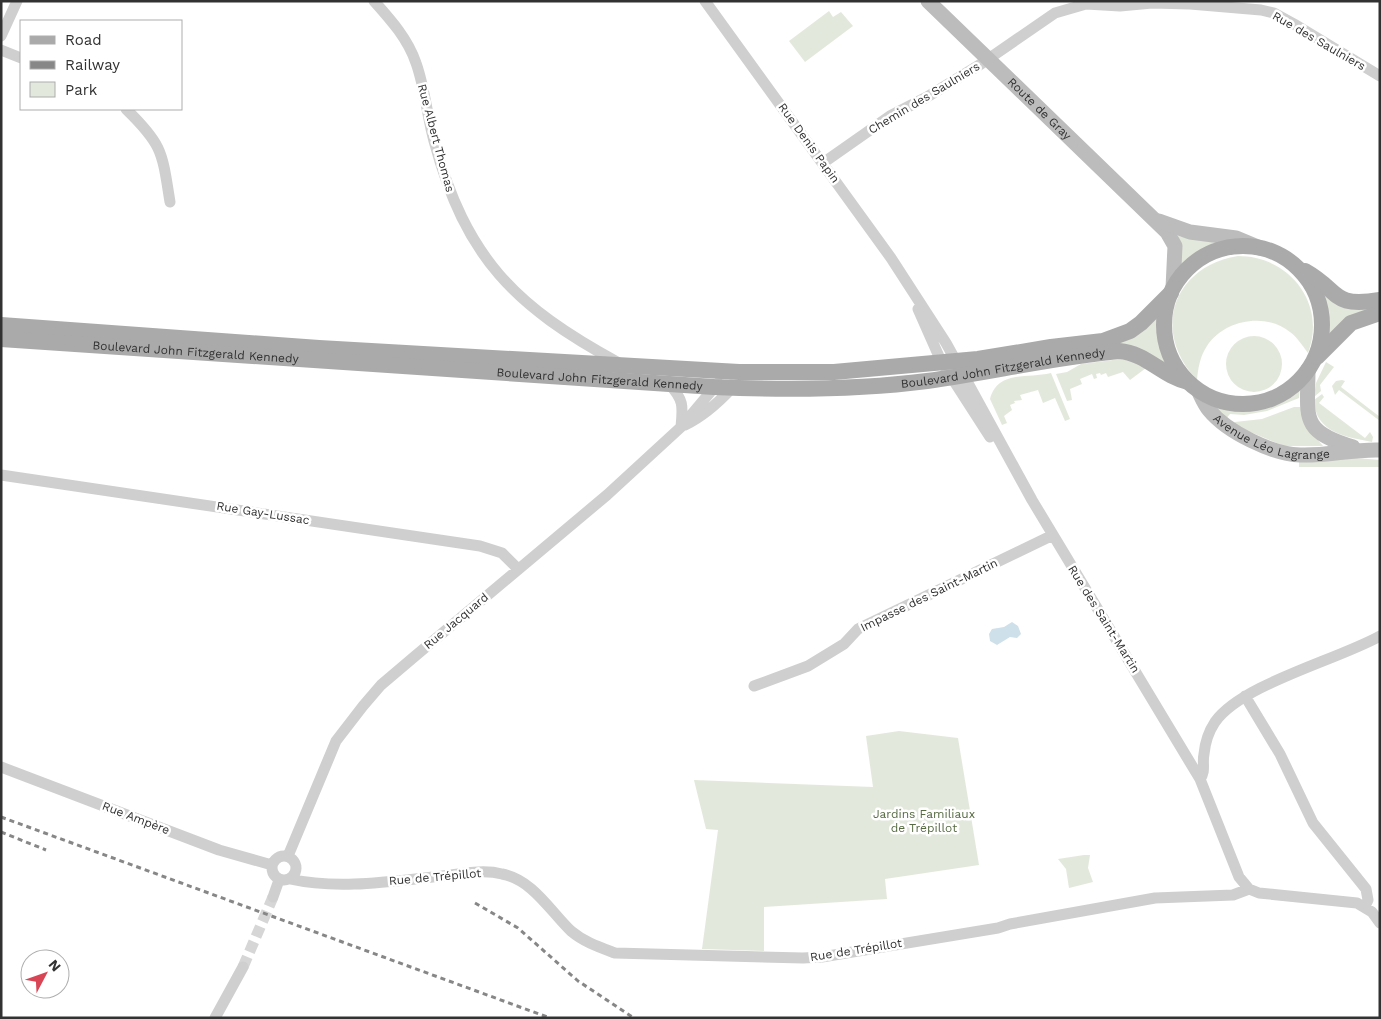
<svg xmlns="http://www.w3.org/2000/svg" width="1381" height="1019" viewBox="0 0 1381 1019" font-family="'Work Sans',sans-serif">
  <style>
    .green { fill: #e3e8dc }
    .water { fill: #cee0e9 }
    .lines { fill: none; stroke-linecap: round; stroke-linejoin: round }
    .street-tunnel { stroke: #d6d6d6; stroke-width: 11; stroke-dasharray: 11 5.5; stroke-linecap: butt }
    .street { stroke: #cfcfcf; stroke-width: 11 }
    .secondary { stroke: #bcbcbc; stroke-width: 15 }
    .primary { stroke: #aaa; stroke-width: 16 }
    .rail { stroke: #878787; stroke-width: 3; stroke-dasharray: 5 4; stroke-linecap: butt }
    .labels { text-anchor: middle; stroke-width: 5; stroke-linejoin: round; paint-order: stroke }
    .street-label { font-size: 12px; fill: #323232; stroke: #fff }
    .park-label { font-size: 12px; fill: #576b42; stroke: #fff }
  </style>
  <rect width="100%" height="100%" fill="#fff"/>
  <path class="green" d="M 829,11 L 833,17 L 841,12 L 853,26 L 805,62 L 789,41 Z
    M 1178,236 L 1222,244 L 1198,254 L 1181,267 Z
    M 1238,256 C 1289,256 1327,303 1308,353 C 1302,345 1297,337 1290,332 C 1265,312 1224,320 1207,346 C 1200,356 1198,369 1197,380 C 1151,332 1172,267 1238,256 Z
    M 1318,287 L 1379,306 L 1326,337 L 1327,317 Z
    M 1158,315 L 1160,344 L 1168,366 L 1116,345 Z
    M1226 364a28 28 0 1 1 56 0a28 28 0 1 1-56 0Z
    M 1121,359 L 1133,361 L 1146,368 L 1130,380 L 1123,372 L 1108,377 L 1106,373 L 1101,375 L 1100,373 L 1096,374 L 1097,378 L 1094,379 L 1092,374 L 1080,379 L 1082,384 L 1070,389 L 1072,400 L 1067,401 L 1056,374 L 1067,372 L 1081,364 Z
    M 1326,362 L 1334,367 L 1320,385 L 1321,391 L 1314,397 L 1316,383 Z
    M 1051,373 L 1070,419 L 1065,421 L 1055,398 L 1043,403 L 1038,390 L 1020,395 L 1022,400 L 1014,401 L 1015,403 L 1010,405 L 1012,410 L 1004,416 L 1007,423 L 1002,425 L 990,399 C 998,370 1026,379 1051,373 Z
    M 1342,380 L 1345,381 L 1341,387 L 1380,417 L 1380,421 L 1339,390 L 1335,395 L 1332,386 L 1336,381 Z
    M 1300,387 L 1299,398 L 1267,411 L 1244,415 L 1230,414 L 1225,420 L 1215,407 C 1253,409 1268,413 1300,387 Z
    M 1322,394 L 1324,397 L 1319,403 L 1365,438 L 1370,432 L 1373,437 L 1372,442 C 1347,437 1315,433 1314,400 Z
    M 1294,407 L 1300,407 L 1309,429 L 1323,446 L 1284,446 L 1233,425 L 1235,422 L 1262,419 Z
    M 1356,458 L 1380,460 L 1380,467 L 1299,467 L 1299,462 Z
    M 899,731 L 958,738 L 979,865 L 885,879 L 887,899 L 764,907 L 764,951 L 702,949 L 718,830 L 706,829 L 694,780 L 873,787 L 866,736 Z
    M 1084,855 L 1090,855 L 1088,868 L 1093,882 L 1069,888 L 1066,869 L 1058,859 Z"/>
  <path class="water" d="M 1012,622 L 1018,626 L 1021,634 L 1017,638 L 1010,637 L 997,645 L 990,641 L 989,634 L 992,629 L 1004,627 Z"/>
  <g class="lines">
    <path class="street-tunnel" d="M 243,967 L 273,897"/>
    <path class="street" d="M 374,1 C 391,20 408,39 416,63 C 425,88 427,116 434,141 C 466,258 514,306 619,363
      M 705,1 L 891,258 L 946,343 L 1032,500 L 1200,779 L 1239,877 L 1249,889 L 1259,893 L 1357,903 L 1372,912 L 1380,923
      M 1,36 L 17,1
      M 1,50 L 21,58
      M 126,109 C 163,145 162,152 170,202
      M 823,163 L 890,116 L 927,97 L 981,64 L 1055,13 L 1086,4 L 1120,6 L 1152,3 L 1190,4 L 1261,10 L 1274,13 L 1294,24 L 1380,76
      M 918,309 L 941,361 L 990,437
      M 669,384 C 684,400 683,406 681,427
      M 685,425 C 704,416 718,403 732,388 L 731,385
      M 1,475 L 480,546 L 502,553 L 518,569
      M 754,686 L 808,666 L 844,644 L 858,629 L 1053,535
      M 1245,696 L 1280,754 L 1313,823 L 1366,889 L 1368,900 L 1365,906
      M 1,767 L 219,850 L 272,865
      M 1200,779 C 1206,772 1202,763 1204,754 C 1205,743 1209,731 1215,722 C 1242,684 1337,660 1380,636
      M272 868a12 12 0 1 1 24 0a12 12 0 1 1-24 0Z
      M 288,856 L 336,741 L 363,706 L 381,685 L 414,657 L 607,495 L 681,427 L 718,383
      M 290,879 C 339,890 393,881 442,876 C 461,874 483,869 502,874 C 533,880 550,911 571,931 C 584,942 599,947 615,953 L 803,958 L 822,957 L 998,928 L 1010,924 L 1155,898 L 1233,895 L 1249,889
      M 273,897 L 279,880
      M 215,1018 L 243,967"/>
    <g class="secondary">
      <path id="s1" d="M 928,1 L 1167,232 L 1175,246 L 1173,288"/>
      <path d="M 1159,221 L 1190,232 L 1236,238 L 1260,248"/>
      <path d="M 1308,369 C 1308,417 1299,431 1353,447"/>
      <path id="s2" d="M 1198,390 C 1201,396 1204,404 1209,410 C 1227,432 1272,454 1300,455 C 1327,456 1353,449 1380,450"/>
    </g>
    <g class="primary">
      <circle cx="1243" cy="325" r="79"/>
      <path d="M 1305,271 C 1341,291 1330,308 1380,300"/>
      <path d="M 1,325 L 319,348 L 739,372 L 834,372 L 978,359 L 1051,347 L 1103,341 L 1130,331 L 1141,323 L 1171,293"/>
      <path id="s3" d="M 1,339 L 714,387 C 785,390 857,390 927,381 C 991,372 1055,357 1119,351 C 1146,353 1162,376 1188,382"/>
      <path d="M 1317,357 L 1351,323 L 1380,313"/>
    </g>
    <path class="rail" d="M 1,817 L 550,1018
      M 1,832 L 46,850
      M 475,903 L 518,928 L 578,981 L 634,1018"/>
  </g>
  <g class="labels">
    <g class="street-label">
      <text transform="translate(1319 41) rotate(30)" y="4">Rue des Saulniers</text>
      <text transform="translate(924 98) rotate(-31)" y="4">Chemin des Saulniers</text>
      <text dy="4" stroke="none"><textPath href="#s1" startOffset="155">Route de Gray</textPath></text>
      <text transform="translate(436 138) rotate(75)" y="4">Rue Albert Thomas</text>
      <text transform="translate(809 143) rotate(54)" y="4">Rue Denis Papin</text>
      <text dy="4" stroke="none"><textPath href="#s3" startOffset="195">Boulevard John Fitzgerald Kennedy</textPath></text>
      <text dy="4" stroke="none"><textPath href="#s3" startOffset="1005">Boulevard John Fitzgerald Kennedy</textPath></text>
      <text dy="4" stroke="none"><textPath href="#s3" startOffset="600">Boulevard John Fitzgerald Kennedy</textPath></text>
      <text dy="4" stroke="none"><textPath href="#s2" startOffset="94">Avenue Léo Lagrange</textPath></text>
      <text transform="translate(263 513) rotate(9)" y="4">Rue Gay-Lussac</text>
      <text transform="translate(929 595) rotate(-26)" y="4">Impasse des Saint-Martin</text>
      <text transform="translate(1104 619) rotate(58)" y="4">Rue des Saint-Martin</text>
      <text transform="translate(456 621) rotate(-40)" y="4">Rue Jacquard</text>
      <text transform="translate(136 818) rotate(21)" y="4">Rue Ampère</text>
      <text transform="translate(435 877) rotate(-5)" y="4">Rue de Trépillot</text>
      <text transform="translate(856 950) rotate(-9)" y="4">Rue de Trépillot</text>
    </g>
    <g class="park-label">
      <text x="924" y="818">Jardins Familiaux<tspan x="924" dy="14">de Trépillot</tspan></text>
    </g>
  </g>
  <rect width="1381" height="1019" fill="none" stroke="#323232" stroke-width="5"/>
  <rect x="20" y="20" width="162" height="90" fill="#ffffff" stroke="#adadad"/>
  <rect x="30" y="36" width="25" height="8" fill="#aaaaaa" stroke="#adadad"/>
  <text x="65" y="45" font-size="15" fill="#323232">Road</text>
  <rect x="30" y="61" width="25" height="8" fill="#878787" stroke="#adadad"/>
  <text x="65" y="70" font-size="15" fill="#323232">Railway</text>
  <rect x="30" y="82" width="25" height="15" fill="#e3e8dc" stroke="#adadad"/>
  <text x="65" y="95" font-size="15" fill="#323232">Park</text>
  <g transform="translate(45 974) rotate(49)"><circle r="24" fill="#ffffff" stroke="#adadad"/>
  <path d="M0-4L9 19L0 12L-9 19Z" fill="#d84656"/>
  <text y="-8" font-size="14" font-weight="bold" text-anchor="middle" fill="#323232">N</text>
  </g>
</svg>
